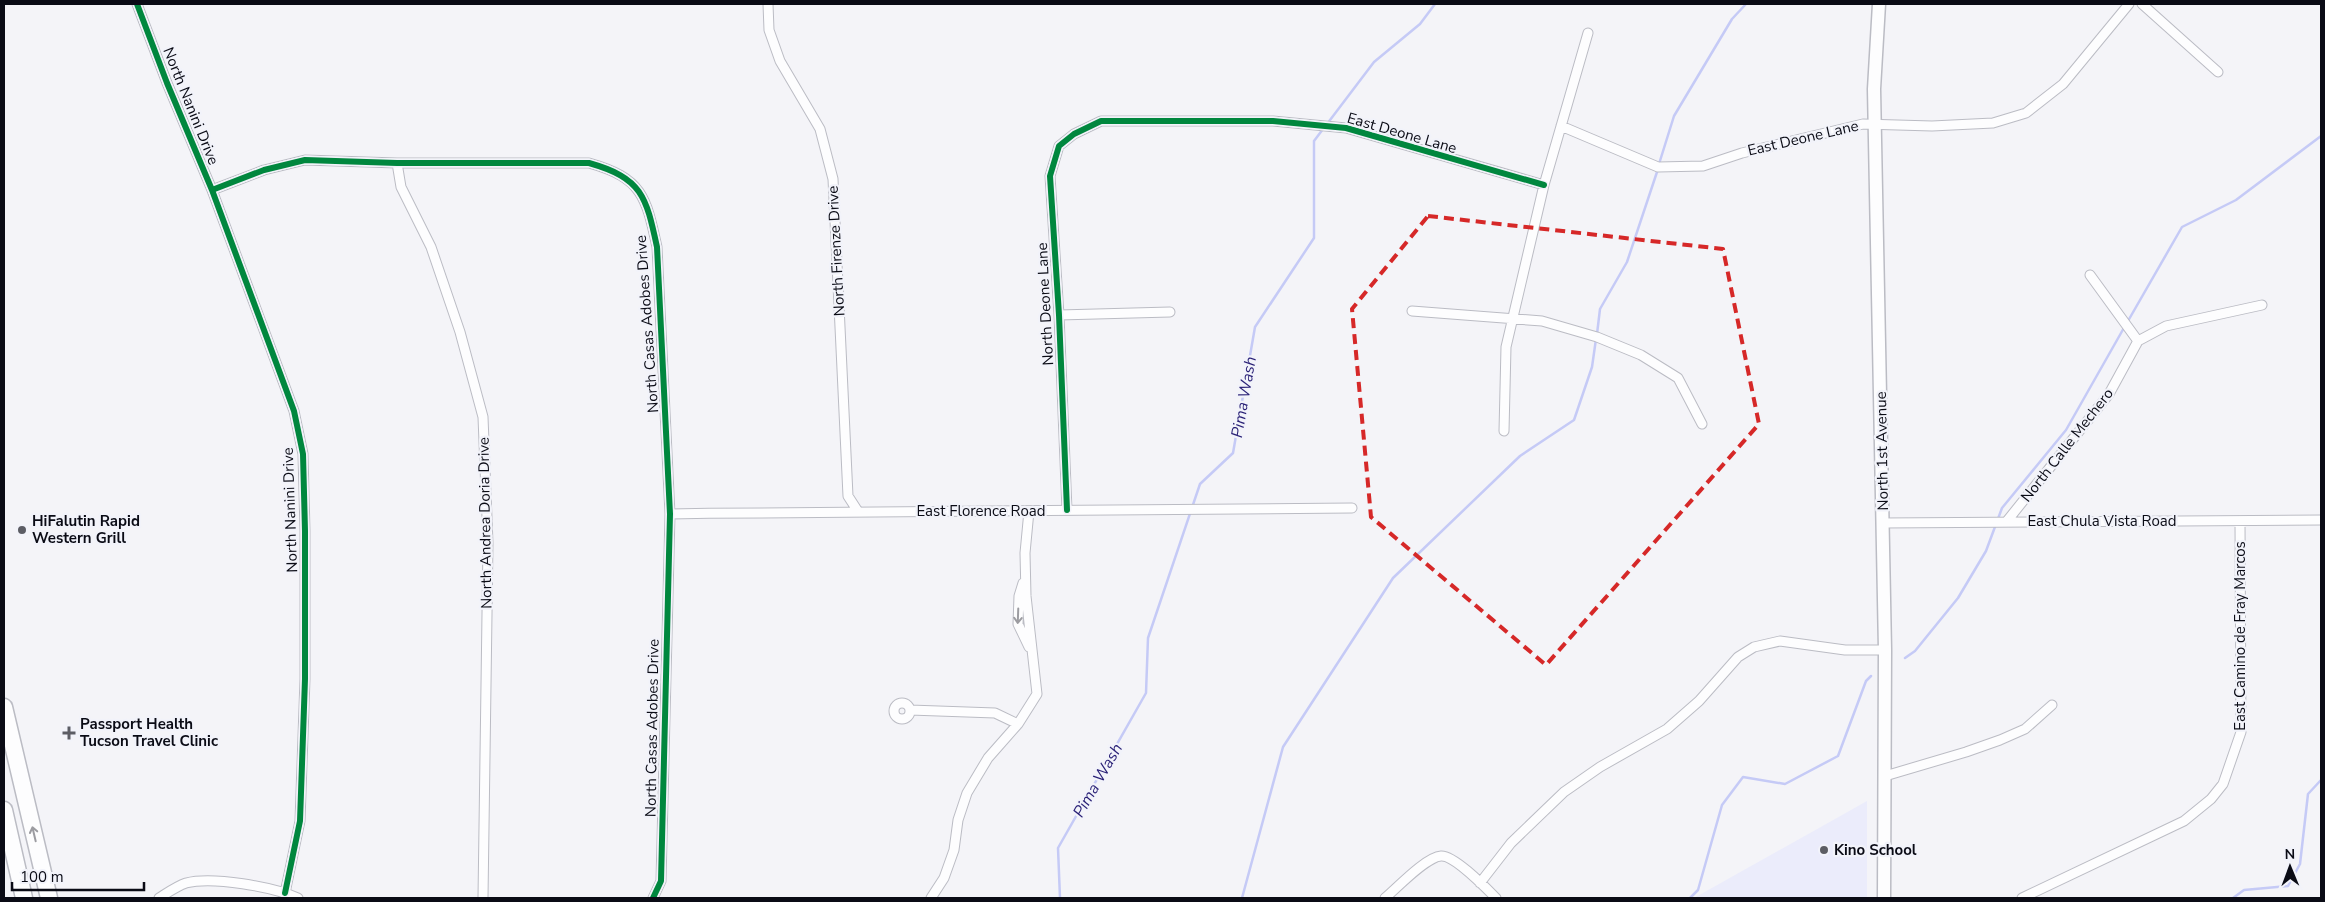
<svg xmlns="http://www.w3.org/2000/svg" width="2325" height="902" viewBox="0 0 2325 902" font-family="'Nunito Sans',sans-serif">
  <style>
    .built { fill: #ebecfb }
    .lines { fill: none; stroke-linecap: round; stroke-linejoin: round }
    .stream { stroke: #c5caf6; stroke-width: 2.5 }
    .street-casing { stroke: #bbbcc4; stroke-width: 11 }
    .secondary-casing { stroke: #bbbcc4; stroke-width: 15 }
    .highway-casing { stroke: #bbbcc4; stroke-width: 19 }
    .street { stroke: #fdfdfe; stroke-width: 9 }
    .secondary { stroke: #fdfdfe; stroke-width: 12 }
    .highway { stroke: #fdfdfe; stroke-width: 16 }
    .cycleway-casing { stroke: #f2f3fa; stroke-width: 9 }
    .cycleway { stroke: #00873e; stroke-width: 6 }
    .oneway { stroke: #9c9ca1 }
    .marked { fill: none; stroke: #d62828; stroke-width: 4; stroke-dasharray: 10 6; stroke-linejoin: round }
    .poi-dot { fill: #5c5d64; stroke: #f2f3fa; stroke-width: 2 }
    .labels { text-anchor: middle; stroke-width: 4.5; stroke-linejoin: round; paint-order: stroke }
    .street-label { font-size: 15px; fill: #0a0b15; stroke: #f2f3fa }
    .poi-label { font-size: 15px; font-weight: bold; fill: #0a0b15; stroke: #f2f3fa; text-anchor: start }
    .water-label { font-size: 16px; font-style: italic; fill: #281f75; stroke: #f2f3fa }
  </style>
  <rect width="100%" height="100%" fill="#f4f4f8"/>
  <path class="built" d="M 1867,801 L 1867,898 L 1694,898 Z"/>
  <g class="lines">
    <path class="stream" d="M 1327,124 L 1374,62 L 1420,24 L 1435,4
      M 1659,164 L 1674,116 L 1732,19 L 1746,4
      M 2128,321 L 2182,227 L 2236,200 L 2321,136
      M 1597,334 L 1600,309 L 1627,262 L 1658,169
      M 1905,658 L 1915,651 L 1958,598 L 1986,551 L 2002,508 L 2066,430 L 2125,326
      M 1060,898 L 1058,848 L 1146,693 L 1148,638 L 1200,484 L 1233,453 L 1255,327 L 1314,238 L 1314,141 L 1323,129
      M 1242,898 L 1283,747 L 1393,578 L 1520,456 L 1574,420 L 1592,367 L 1596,339
      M 1690,898 L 1698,890 L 1722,805 L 1743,777 L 1785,784 L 1838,756 L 1866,681 L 1871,676
      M 2233,898 L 2244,890 L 2288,886 L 2300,864 L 2308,794 L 2321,780"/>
    <g class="street-casing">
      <path id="street" d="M 137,4 L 167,83 L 212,190 L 294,411 L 303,454 L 305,531 L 305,679 L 300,821 L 285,893
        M 768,4 L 769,30 L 780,61 L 820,129 L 833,179 L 848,496 L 857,510
        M 2142,4 L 2218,72
        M 1561,126 L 1658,167 L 1703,166 L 1742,153 L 1863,124 L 1932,126 L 1993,123 L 2026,113 L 2063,84 L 2129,4
        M 397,163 L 401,187 L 431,247 L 460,332 L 483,417 L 488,543 L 483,898
        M 212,190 L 264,170 L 305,160 L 397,163 L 589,163 C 642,178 646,196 657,247 L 670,514 L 661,881 L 653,898
        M 2090,275 L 2138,341
        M 1412,311 L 1542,321 L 1597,337 L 1641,355 L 1678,378 L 1702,424
        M 1059,315 L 1170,312
        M 1504,431 L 1506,347 L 1544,185 L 1588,33
        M 1067,510 L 1059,315 L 1050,176 L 1059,146 L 1074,134 L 1101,121 L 1273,121 L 1346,128 L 1544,185
        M 670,514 C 897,510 1124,510 1352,508
        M 2007,521 L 2109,394 L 2138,341 L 2166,326 L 2262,305
        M 1883,523 L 2321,520
        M 1023,583 L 1019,596 L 1018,624 L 1029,647
        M894 711a8 8 0 1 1 16 0a8 8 0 1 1-16 0Z
        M 910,710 L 995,713 L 1018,724
        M 1885,776 L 1966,752 L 2000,740 L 2025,729 L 2052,705
        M 1480,883 L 1511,843 L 1564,792 L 1600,767 L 1667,729 L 1699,701 L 1738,657 L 1754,647 L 1780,641 L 1845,650 L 1885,650
        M 159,898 C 167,893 177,886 186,883 C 213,876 273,887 298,898
        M 931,898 L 944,878 L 954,850 L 958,820 L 967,793 L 988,758 L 1018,724 L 1037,694 L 1026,596 L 1025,553 L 1029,511
        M 1385,898 C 1397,888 1426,857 1441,856 C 1454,855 1486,888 1496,898
        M 2022,898 L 2184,821 L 2211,799 L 2223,784 L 2241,732 L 2240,522"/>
    </g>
    <g class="secondary-casing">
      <path id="secondary" d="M 1879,4 L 1874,89 L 1885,650 L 1884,898"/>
    </g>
    <g class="highway-casing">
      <path id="highway" d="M 4,707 L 49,898
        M 4,810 L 24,898"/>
    </g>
    <use href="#street" class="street"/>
    <use href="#secondary" class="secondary"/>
    <use href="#highway" class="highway"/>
    <g class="cycleway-casing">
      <path id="cycleway" d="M 137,4 L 167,83 L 212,190 L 294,411 L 303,454 L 305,531 L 305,679 L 300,821 L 285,893
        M 212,190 L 264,170 L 305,160 L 397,163 L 589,163 C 642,178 646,196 657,247 L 670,514 L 661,881 L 653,898
        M 1067,510 L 1059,315 L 1050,176 L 1059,146 L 1074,134 L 1101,121 L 1273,121 L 1346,128 L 1544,185"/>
    </g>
    <use href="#cycleway" class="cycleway"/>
  </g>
  <defs><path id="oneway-shaft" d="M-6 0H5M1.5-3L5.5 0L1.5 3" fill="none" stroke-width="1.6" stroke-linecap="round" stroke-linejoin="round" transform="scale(1.25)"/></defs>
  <g class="oneway">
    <use href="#oneway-shaft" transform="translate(1018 616) rotate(92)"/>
    <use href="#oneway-shaft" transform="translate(34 834) rotate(-103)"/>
  </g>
  <path class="marked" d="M 1428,216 L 1723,249 L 1759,424 L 1546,665 L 1371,517 L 1352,309 Z"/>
  <g class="poi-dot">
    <circle cx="22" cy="530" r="5"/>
    <path d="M66.5 725.5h5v5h5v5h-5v5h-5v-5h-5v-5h5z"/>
    <circle cx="1824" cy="850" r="5"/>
  </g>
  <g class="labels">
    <g class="street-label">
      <text transform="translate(191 106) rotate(68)" y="5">North Nanini Drive</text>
      <text transform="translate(1402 133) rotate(16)" y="5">East Deone Lane</text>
      <text transform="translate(1803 138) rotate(-13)" y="5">East Deone Lane</text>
      <text transform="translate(836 251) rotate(-93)" y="5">North Firenze Drive</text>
      <text transform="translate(1045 304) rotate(-93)" y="5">North Deone Lane</text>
      <text transform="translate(647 324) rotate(-94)" y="5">North Casas Adobes Drive</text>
      <text transform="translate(2067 445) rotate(-52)" y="5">North Calle Mechero</text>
      <text transform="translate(1882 451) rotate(-91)" y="5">North 1st Avenue</text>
      <text transform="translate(290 510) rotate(-92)" y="5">North Nanini Drive</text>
      <text x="981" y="516">East Florence Road</text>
      <text x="2102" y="526">East Chula Vista Road</text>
      <text transform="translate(485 523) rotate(-91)" y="5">North Andrea Doria Drive</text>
      <text transform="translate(2240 636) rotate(-90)" y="5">East Camino de Fray Marcos</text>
      <text transform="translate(652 728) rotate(-89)" y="5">North Casas Adobes Drive</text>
    </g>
    <g class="poi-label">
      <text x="32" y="526">HiFalutin Rapid<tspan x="32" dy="17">Western Grill</tspan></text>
      <text x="80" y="729">Passport Health<tspan x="80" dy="17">Tucson Travel Clinic</tspan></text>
      <text x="1834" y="855">Kino School</text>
    </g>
    <g class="water-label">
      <text transform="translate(1243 397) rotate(-80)" y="6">Pima Wash</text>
      <text transform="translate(1097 780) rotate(-60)" y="6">Pima Wash</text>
    </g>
  </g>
  <rect width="2325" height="902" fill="none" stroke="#0a0b15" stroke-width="10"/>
  <g transform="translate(2290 867) rotate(359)" stroke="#f2f3fa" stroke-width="4" paint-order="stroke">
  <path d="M0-4L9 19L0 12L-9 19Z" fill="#0a0b15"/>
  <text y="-8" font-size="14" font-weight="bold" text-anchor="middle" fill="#0a0b15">N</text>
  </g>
  <path d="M12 882v8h132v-8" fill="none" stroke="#0a0b15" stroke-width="2.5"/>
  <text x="20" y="882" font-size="15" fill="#0a0b15" stroke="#f2f3fa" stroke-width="4" paint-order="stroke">100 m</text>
</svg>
